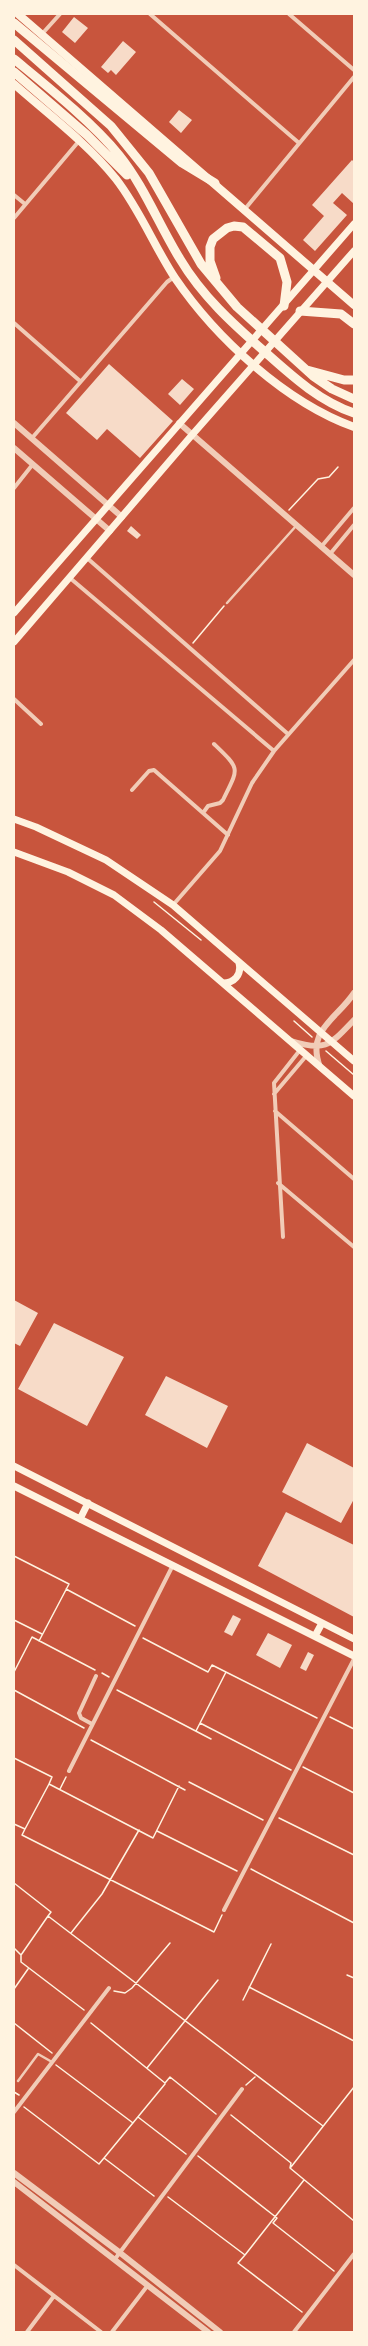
<svg xmlns="http://www.w3.org/2000/svg" width="368" height="2346" viewBox="0 0 368 2346" font-family="'Times New Roman',serif">
  <style>
    .building { fill: #f7dbc8 }
    .lines { fill: none; stroke-linecap: round; stroke-linejoin: round }
    .path { stroke: #fff3e0; stroke-width: 1.5 }
    .service { stroke: #f1ccb7; stroke-width: 2.5 }
    .minor { stroke: #f1ccb7; stroke-width: 4 }
    .tertiary { stroke: #f1ccb7; stroke-width: 6 }
    .secondary { stroke: #fff3e0; stroke-width: 7 }
    .primary { stroke: #fff3e0; stroke-width: 8 }
    .motorway { stroke: #fff3e0; stroke-width: 9 }
  </style>
  <rect width="100%" height="100%" fill="#c8553d"/>
  <path class="building" d="M 74,17 L 88,28 L 75,43 L 62,32 Z
    M 123,41 L 136,52 L 116,75 L 111,70 L 108,73 L 101,67 Z
    M 179,110 L 192,120 L 181,133 L 169,122 Z
    M 352,160 L 354,162 L 354,204 L 342,193 L 333,203 L 347,215 L 315,251 L 303,240 L 324,216 L 312,205 Z
    M 109,364 L 173,421 L 140,458 L 107,429 L 97,440 L 66,413 Z
    M 182,379 L 194,389 L 180,405 L 168,394 Z
    M 131,526 L 141,535 L 137,539 L 127,531 Z
    M 14,1300 L 38,1313 L 20,1346 L 14,1343 Z
    M 54,1323 L 124,1357 L 87,1426 L 18,1389 Z
    M 166,1376 L 228,1406 L 207,1448 L 145,1415 Z
    M 307,1443 L 354,1468 L 354,1499 L 341,1523 L 282,1492 Z
    M 286,1512 L 354,1545 L 354,1617 L 258,1566 Z
    M 233,1615 L 241,1619 L 232,1636 L 224,1632 Z
    M 268,1633 L 292,1645 L 280,1668 L 256,1655 Z
    M 308,1652 L 314,1655 L 306,1671 L 300,1668 Z"/>
  <g class="lines">
    <path class="path" d="M 289,510 L 318,479 L 329,477 L 338,467
      M 193,643 L 224,606
      M 154,902 L 201,940
      M 294,1021 L 312,1037
      M 326,1051 L 354,1075
      M 14,1556 L 69,1584 L 39,1641
      M 66,1589 L 135,1626
      M 14,1620 L 42,1634
      M 143,1638 L 208,1672 L 212,1665 L 317,1718
      M 14,1672 L 32,1637 L 95,1670
      M 102,1673 L 109,1677
      M 14,1690 L 84,1728
      M 117,1690 L 211,1739
      M 330,1717 L 354,1729
      M 200,1723 L 291,1770
      M 196,1731 L 226,1672
      M 91,1740 L 185,1790
      M 14,1758 L 52,1777 L 49,1784 L 153,1838 L 179,1786
      M 303,1767 L 354,1793
      M 189,1782 L 263,1820
      M 60,1789 L 66,1777
      M 279,1818 L 354,1855
      M 14,1824 L 25,1829 L 22,1835 L 214,1932 L 222,1915
      M 25,1829 L 49,1784
      M 157,1831 L 237,1871
      M 251,1869 L 354,1923
      M 14,1883 L 51,1912 L 48,1916 L 323,2126
      M 71,1933 L 102,1894 L 139,1830
      M 14,1948 L 21,1955 L 21,1962 L 84,2010
      M 21,1955 L 48,1916
      M 347,1975 L 354,1978
      M 249,1987 L 354,2041
      M 14,1989 L 28,1969
      M 114,1991 L 125,1993 L 132,1988 L 170,1943
      M 243,2000 L 271,1944
      M 14,2023 L 52,2053
      M 91,2023 L 165,2083 L 170,2077 L 216,2114
      M 56,2065 L 133,2123
      M 147,2068 L 218,1980
      M 246,2085 L 255,2077
      M 14,2092 L 19,2095
      M 24,2107 L 99,2164 L 104,2158 L 154,2196
      M 231,2115 L 291,2163 L 290,2168 L 354,2221
      M 138,2117 L 186,2154
      M 198,2156 L 277,2218 L 273,2223 L 334,2271
      M 104,2158 L 165,2084
      M 291,2167 L 354,2087
      M 168,2197 L 245,2255 L 238,2263 L 302,2312
      M 245,2255 L 304,2180"/>
    <path class="service" d="M 227,603 L 296,526
      M 18,2081 L 38,2054 L 52,2062"/>
    <path class="minor" d="M 150,14 L 299,143
      M 289,14 L 354,70
      M 42,34 L 60,14
      M 14,195 L 25,204
      M 245,209 L 354,77
      M 14,218 L 79,141
      M 14,323 L 80,381
      M 32,438 L 167,282 L 174,277
      M 14,488 L 33,464
      M 321,547 L 354,508
      M 330,554 L 354,525
      M 87,558 L 288,734
      M 70,578 L 274,751
      M 14,699 L 41,724
      M 132,790 L 149,771 L 154,770 L 228,835
      M 203,813 L 208,806 L 220,803 L 223,800 C 239,767 241,770 214,744
      M 173,905 L 220,851 L 252,783 L 274,751 L 354,660
      M 274,1094 L 307,1055
      M 275,1111 L 354,1179
      M 278,1183 L 354,1247
      M 283,1237 L 274,1083 L 300,1050
      M 92,1724 L 81,1718 L 79,1713 L 96,1676
      M 69,1771 L 173,1565
      M 224,1910 L 354,1659
      M 14,2112 L 109,1988
      M 115,2259 L 242,2089
      M 14,2265 L 101,2332
      M 27,2332 L 54,2296
      M 112,2332 L 148,2285
      M 294,2332 L 354,2254"/>
    <path class="tertiary" d="M 14,423 L 122,517
      M 179,423 L 354,575
      M 14,448 L 110,531
      M 291,1041 C 326,1052 330,1045 354,1020
      M 320,1067 C 306,1030 336,1020 354,993
      M 14,2173 L 119,2252 L 220,2332
      M 14,2182 L 208,2332"/>
    <path class="secondary" d="M 14,613 L 354,224
      M 14,642 L 192,435 L 354,251
      M 14,819 L 36,827 L 106,860 L 173,905 L 354,1061
      M 14,852 L 68,872 L 114,895 L 161,930 L 354,1096
      M 223,983 C 234,983 242,975 239,963
      M 14,1466 L 354,1639
      M 14,1486 L 354,1656
      M 80,1519 L 88,1503
      M 315,1636 L 322,1623"/>
    <path class="primary" d="M 18,14 L 354,305
      M 14,84 C 48,114 87,143 116,179 C 140,210 154,246 175,278 C 216,338 285,402 354,427"/>
    <path class="motorway" d="M 14,23 L 182,163 L 215,183
      M 14,40 L 111,126 L 149,173 L 201,264 L 237,307 L 313,376 L 332,389 L 354,399
      M 14,59 C 48,87 91,121 119,155 C 144,186 159,225 180,259 C 202,296 233,324 265,352 C 292,376 319,401 354,413
      M 14,72 L 87,135 L 127,175
      M 216,278 L 210,261 L 210,247 L 213,239 L 227,228 L 234,226 L 243,227 L 280,258 L 287,282 L 284,306
      M 300,311 L 341,314 L 354,324
      M 307,370 L 344,380 L 354,380"/>
  </g>
  <rect width="368" height="2346" fill="none" stroke="#fff3e0" stroke-width="30"/>
</svg>
